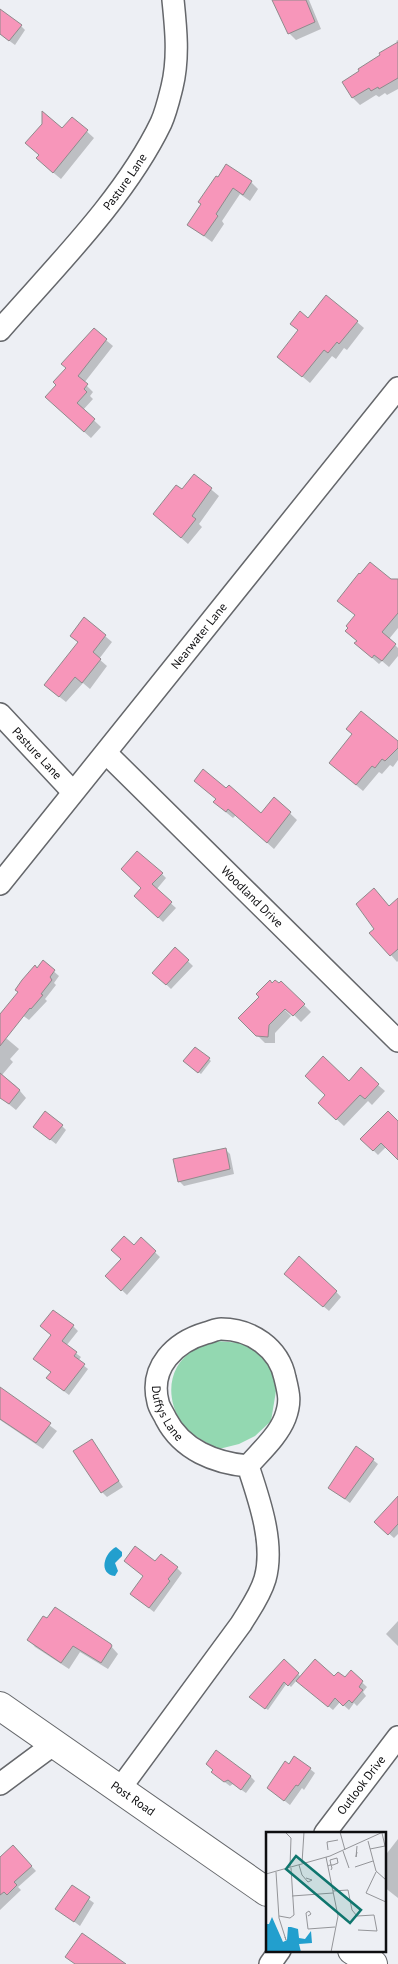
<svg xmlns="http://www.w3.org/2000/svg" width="398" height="1964" viewBox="0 0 398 1964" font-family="'PT Sans',sans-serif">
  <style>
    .green { fill: #93d8b1 }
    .water { fill: #229fce }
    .shadow { fill: #0003 }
    .building { fill: #f796ba; stroke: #908a8c }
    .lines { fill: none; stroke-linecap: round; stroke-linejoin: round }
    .minor-casing { stroke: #65676b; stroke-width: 24 }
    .primary-casing { stroke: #65676b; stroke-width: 30 }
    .minor { stroke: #fff; stroke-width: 21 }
    .primary { stroke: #fff; stroke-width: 28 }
    .labels { text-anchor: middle; stroke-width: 5; stroke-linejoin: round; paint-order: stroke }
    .street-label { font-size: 12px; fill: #0e0e10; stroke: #fbfcfe }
    .inset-road { fill: none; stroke: #949599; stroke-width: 1 }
    .view { fill: #0f766e; fill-opacity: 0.15; stroke: #0f766e; stroke-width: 2.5 }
    .inset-edge { fill: none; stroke: #0e0e10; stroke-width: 2.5 }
  </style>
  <rect width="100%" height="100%" fill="#edeff4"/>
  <path class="green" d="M 217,1341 L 240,1343 L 259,1351 L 272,1370 L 276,1391 L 271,1421 L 255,1436 L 239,1444 L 219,1449 C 205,1442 190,1435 181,1422 C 165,1397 168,1365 195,1349 C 202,1345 210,1344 217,1341 Z"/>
  <path class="water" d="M 116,1547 L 122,1552 L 122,1556 L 115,1563 L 118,1571 L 115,1576 C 98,1574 104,1553 116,1547 Z"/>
  <path class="shadow" d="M 281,0 L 309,0 L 321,29 L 296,40 L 289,33 Z
    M 0,20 L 21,26 L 25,30 L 15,45 L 0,34 Z
    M 398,40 L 398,89 L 387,95 L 385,93 L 379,97 L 376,95 L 360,105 L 353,98 L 344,82 L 398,43 L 396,41 Z
    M 72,118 L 94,138 L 61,179 L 44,165 L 62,129 Z
    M 227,166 L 251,182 L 258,189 L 250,201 L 240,194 L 222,221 L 224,224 L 212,242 L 189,225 Z
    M 308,320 L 357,322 L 364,328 L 347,350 L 344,348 L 336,359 L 332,356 L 310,383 L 279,357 L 299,331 L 292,324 Z
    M 94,330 L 113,346 L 84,383 L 93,392 L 90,396 L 93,399 L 83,410 L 101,427 L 91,438 L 53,404 L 58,385 L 67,368 Z
    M 195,476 L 219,496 L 199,524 L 202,527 L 188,544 L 162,521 Z
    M 391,580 L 398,584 L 398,628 L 389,639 L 398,648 L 398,656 L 389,667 L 382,661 L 379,664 L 363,650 Z
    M 71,636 L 105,636 L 112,642 L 99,659 L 107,666 L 90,689 L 83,683 L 66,702 L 52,691 L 79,643 Z
    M 398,743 L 398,760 L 393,767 L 390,765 L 382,774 L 379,772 L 363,791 L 330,763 Z
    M 275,799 L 297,820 L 274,849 L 236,815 L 233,818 L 222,809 L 217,800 L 261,815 Z
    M 162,874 L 166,878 L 156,890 L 176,908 L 163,922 L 136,896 Z
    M 398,899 L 398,961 L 397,962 L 391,955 L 376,929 L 390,907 Z
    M 175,949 L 193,966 L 171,989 L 154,973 Z
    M 43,962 L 59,976 L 54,983 L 56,985 L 45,999 L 47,1001 L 29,1020 L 14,1009 L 19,993 Z
    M 281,982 L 311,1012 L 301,1022 L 282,1003 L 280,1005 L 291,1016 L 275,1033 L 275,1043 L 265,1043 L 240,1018 L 272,985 L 279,985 Z
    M 0,1033 L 19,1049 L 10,1059 L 13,1062 L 2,1075 L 15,1085 L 26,1098 L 16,1110 L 0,1097 Z
    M 196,1048 L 211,1061 L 201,1074 L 187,1063 Z
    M 349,1082 L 378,1085 L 385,1091 L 372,1105 L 368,1101 L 344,1126 L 319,1103 Z
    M 398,1123 L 398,1158 L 386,1147 L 378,1155 L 362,1139 Z
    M 62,1126 L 66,1130 L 56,1144 L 39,1131 Z
    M 225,1149 L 230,1154 L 234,1174 L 184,1186 L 179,1181 Z
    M 141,1239 L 160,1257 L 127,1295 L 107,1276 Z
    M 299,1258 L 326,1281 L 341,1297 L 329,1311 L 290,1278 Z
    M 73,1326 L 78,1331 L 66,1346 L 81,1357 L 78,1361 L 88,1369 L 69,1395 L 53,1383 L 52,1373 L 39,1363 L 52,1335 Z
    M 0,1388 L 57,1431 L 43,1449 L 0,1420 Z
    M 92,1441 L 123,1487 L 107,1497 L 102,1492 Z
    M 373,1460 L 378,1464 L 350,1503 L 335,1492 Z
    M 398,1512 L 398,1534 L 394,1538 L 376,1522 Z
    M 156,1562 L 177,1568 L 182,1573 L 154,1612 L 136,1598 Z
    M 398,1621 L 398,1646 L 386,1634 Z
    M 29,1640 L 110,1645 L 118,1654 L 108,1669 L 80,1652 L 69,1669 L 35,1647 Z
    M 284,1660 L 301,1677 L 345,1679 L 351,1672 L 367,1687 L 363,1692 L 366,1696 L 357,1706 L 354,1703 L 349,1710 L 340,1702 L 333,1710 L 297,1680 L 291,1687 L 287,1683 L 268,1710 L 253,1699 Z
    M 295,1757 L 315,1773 L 304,1790 L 302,1788 L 290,1805 L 268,1788 Z
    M 250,1776 L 255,1781 L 246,1793 L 233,1784 L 230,1786 L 218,1777 Z
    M 398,1839 L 398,1898 L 384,1887 L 384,1866 L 386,1864 L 384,1857 Z
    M 13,1847 L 36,1871 L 18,1887 L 21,1890 L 0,1910 L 0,1859 Z
    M 72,1887 L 94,1903 L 80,1926 L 57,1909 Z"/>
  <path class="building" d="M 272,0 L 306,0 L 315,22 L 288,34 Z
    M 0,9 L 22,25 L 9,41 L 0,34 Z
    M 398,42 L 398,78 L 379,89 L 378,87 L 371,91 L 369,88 L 352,98 L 342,82 L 359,71 L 358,69 L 380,55 L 379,53 Z
    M 42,111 L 62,128 L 72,117 L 88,130 L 53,173 L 36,158 L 39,155 L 25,143 L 42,124 Z
    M 226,164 L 252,181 L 243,195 L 233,188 L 216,214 L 218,216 L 204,236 L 187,225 L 201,204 L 198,202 L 216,176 L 218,177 Z
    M 326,295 L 358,321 L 339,344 L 337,342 L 328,353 L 324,350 L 302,377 L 277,357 L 298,330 L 290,324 L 300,311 L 308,318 Z
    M 94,328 L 107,339 L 78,376 L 88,384 L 84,389 L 87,392 L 77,403 L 95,419 L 84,432 L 45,397 L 56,385 L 53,382 L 66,368 L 61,364 Z
    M 194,474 L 212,488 L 192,516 L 196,519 L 181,538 L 153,514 L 176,485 L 182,489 Z
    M 370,562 L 391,579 L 398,579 L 398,613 L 382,632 L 396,644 L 382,661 L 374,655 L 372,658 L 354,643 L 357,641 L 345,631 L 348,628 L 346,626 L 355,615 L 337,601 L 359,573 L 360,574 Z
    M 84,617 L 106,635 L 93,652 L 101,659 L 82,683 L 75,677 L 59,697 L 44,685 L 78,642 L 70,636 Z
    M 361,711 L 398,741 L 398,748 L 385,761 L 382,759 L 375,768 L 372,766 L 356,785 L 329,763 L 352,734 L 346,729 Z
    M 203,769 L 226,788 L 229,785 L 261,813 L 274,797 L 291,812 L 267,843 L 228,809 L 226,812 L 213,802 L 216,799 L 194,781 Z
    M 137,851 L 163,873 L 152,884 L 172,902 L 158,918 L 134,896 L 141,888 L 121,869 Z
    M 374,888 L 389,906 L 398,898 L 398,949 L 390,956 L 369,933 L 374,929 L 356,904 Z
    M 175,947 L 189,960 L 166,985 L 152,973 Z
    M 43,960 L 55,970 L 50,977 L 52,980 L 41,994 L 43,995 L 31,1009 L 30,1008 L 0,1046 L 0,1014 L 18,992 L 15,990 L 22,980 L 35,965 L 37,968 Z
    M 270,980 L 272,983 L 275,980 L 279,983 L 281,981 L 305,1004 L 293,1016 L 285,1009 L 269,1025 L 268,1037 L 256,1036 L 238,1018 L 259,997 L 256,994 Z
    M 195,1047 L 210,1058 L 198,1073 L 183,1061 Z
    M 323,1056 L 349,1081 L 361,1067 L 379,1084 L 365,1099 L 360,1095 L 336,1120 L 318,1103 L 325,1095 L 305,1076 Z
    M 0,1073 L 20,1090 L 9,1104 L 0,1098 Z
    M 45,1111 L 63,1125 L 50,1140 L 33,1127 Z
    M 388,1111 L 398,1121 L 398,1160 L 381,1143 L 373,1151 L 360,1139 Z
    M 226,1148 L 230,1169 L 178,1182 L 173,1159 Z
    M 124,1236 L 134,1245 L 141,1237 L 156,1251 L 121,1291 L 105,1276 L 121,1259 L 111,1250 Z
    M 299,1256 L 337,1291 L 323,1307 L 284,1274 Z
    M 53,1310 L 74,1325 L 62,1341 L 77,1352 L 74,1356 L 85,1364 L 64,1391 L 46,1378 L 51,1372 L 33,1359 L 51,1335 L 40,1326 Z
    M 0,1387 L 51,1423 L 36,1443 L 0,1419 Z
    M 92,1439 L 119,1481 L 101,1493 L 73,1451 Z
    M 356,1446 L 374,1459 L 345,1499 L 328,1488 Z
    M 398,1496 L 398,1524 L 388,1535 L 374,1522 Z
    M 135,1546 L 155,1561 L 161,1554 L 178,1567 L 168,1579 L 170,1581 L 149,1608 L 130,1594 L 143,1576 L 124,1561 Z
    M 55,1607 L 111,1644 L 112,1646 L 101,1663 L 73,1646 L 61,1663 L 27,1640 L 43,1616 L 47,1618 Z
    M 284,1659 L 299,1673 L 288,1686 L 284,1682 L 265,1709 L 249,1697 Z
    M 315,1659 L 334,1676 L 338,1672 L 345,1677 L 351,1670 L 363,1681 L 359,1687 L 363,1690 L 352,1703 L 349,1700 L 343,1706 L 335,1698 L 328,1707 L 296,1681 Z
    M 216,1750 L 251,1776 L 241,1790 L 228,1780 L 224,1782 L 211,1772 L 213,1770 L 206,1764 Z
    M 294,1756 L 311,1768 L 298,1786 L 296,1785 L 284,1801 L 267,1788 L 285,1761 L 289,1764 Z
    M 13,1845 L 32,1866 L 14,1882 L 17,1885 L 7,1895 L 4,1892 L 0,1895 L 0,1857 Z
    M 72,1885 L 90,1897 L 74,1922 L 55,1909 Z
    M 82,1933 L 126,1964 L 75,1964 L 65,1957 Z"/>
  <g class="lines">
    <g class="minor-casing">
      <g id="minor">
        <path id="s1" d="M 0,330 C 54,268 125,198 161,123 C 166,112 169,99 172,87 C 179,58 176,29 173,0"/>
        <path id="s2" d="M 0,714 L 73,792"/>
        <path id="s3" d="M 106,753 L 398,1041"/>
        <path id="s4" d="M 0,884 L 398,388"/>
        <path d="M 0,1784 L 54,1744"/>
        <path id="s5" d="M 119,1790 L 241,1624 C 250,1609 260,1596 265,1579 C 275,1544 259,1499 248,1466 C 260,1452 278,1436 285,1418 C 291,1402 289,1394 285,1378 C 279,1348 251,1329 221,1329 C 216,1329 211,1332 206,1333 C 175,1342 149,1367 158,1402 C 159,1408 164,1414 166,1419 C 182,1450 215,1463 248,1466"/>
        <path id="s6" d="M 325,1833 L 398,1737"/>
        <path d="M 270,1964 L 280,1950"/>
      </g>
    </g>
    <g class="primary-casing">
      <g id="primary">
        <path id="s7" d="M 0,1706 L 267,1892"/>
        <path d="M 352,1950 L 373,1964"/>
      </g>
    </g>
    <use href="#minor" class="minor"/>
    <use href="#primary" class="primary"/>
  </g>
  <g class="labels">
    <g class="street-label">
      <text dy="4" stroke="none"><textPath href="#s1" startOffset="194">Pasture Lane</textPath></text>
      <text dy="4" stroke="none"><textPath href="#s4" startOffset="318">Nearwater Lane</textPath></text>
      <text dy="4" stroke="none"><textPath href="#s2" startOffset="54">Pasture Lane</textPath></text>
      <text dy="4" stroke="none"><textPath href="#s3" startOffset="205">Woodland Drive</textPath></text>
      <text dy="4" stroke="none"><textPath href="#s5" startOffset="685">Duffys Lane</textPath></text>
      <text dy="4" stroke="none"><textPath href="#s6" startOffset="60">Outlook Drive</textPath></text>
      <text dy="4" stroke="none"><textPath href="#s7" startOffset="162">Post Road</textPath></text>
    </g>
  </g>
  <g transform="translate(266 1832)">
    <rect width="120" height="120" fill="#edeff4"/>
    <path d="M 6,85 L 17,110 L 21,108 L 22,95 L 25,95 L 32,97 L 33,106 L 39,107 L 45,99 L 46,111 L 33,112 L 35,120 L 0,120 L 0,92 L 3,92 Z" fill="#229fce"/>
    <path class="inset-road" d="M 19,0 L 25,6 L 24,35M 74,0 L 79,18M 102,9 L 110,39 L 120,48M 91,14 L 90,25 L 91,20M 104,17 L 119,14 L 116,1M 62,18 L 61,10 L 72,8M 77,19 L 83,36M 60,25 L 72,84 L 65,120M 36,31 L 38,0M 33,33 L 36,43 L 42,50 L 46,48 L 40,46M 62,34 L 64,33 L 67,33 L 72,31 L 71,26 L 64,28 L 65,33 L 66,36 L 65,38M 89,35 L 107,29M 10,40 L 13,86 L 20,108 L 19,105M 110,40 L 100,61 L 120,70M 0,42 L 64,24 L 117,0M 67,59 L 82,58 L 86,78 L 91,84 L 108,83 L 111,99 L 92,98M 26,64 L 67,61M 13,84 L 24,86 L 28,83 L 25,36M 42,84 L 45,82 L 43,79 L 40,81 L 42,97 L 69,95"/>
    <path class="view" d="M 30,24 L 95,78 L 84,91 L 20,37 Z"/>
    <rect width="120" height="120" class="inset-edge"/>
  </g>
</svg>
